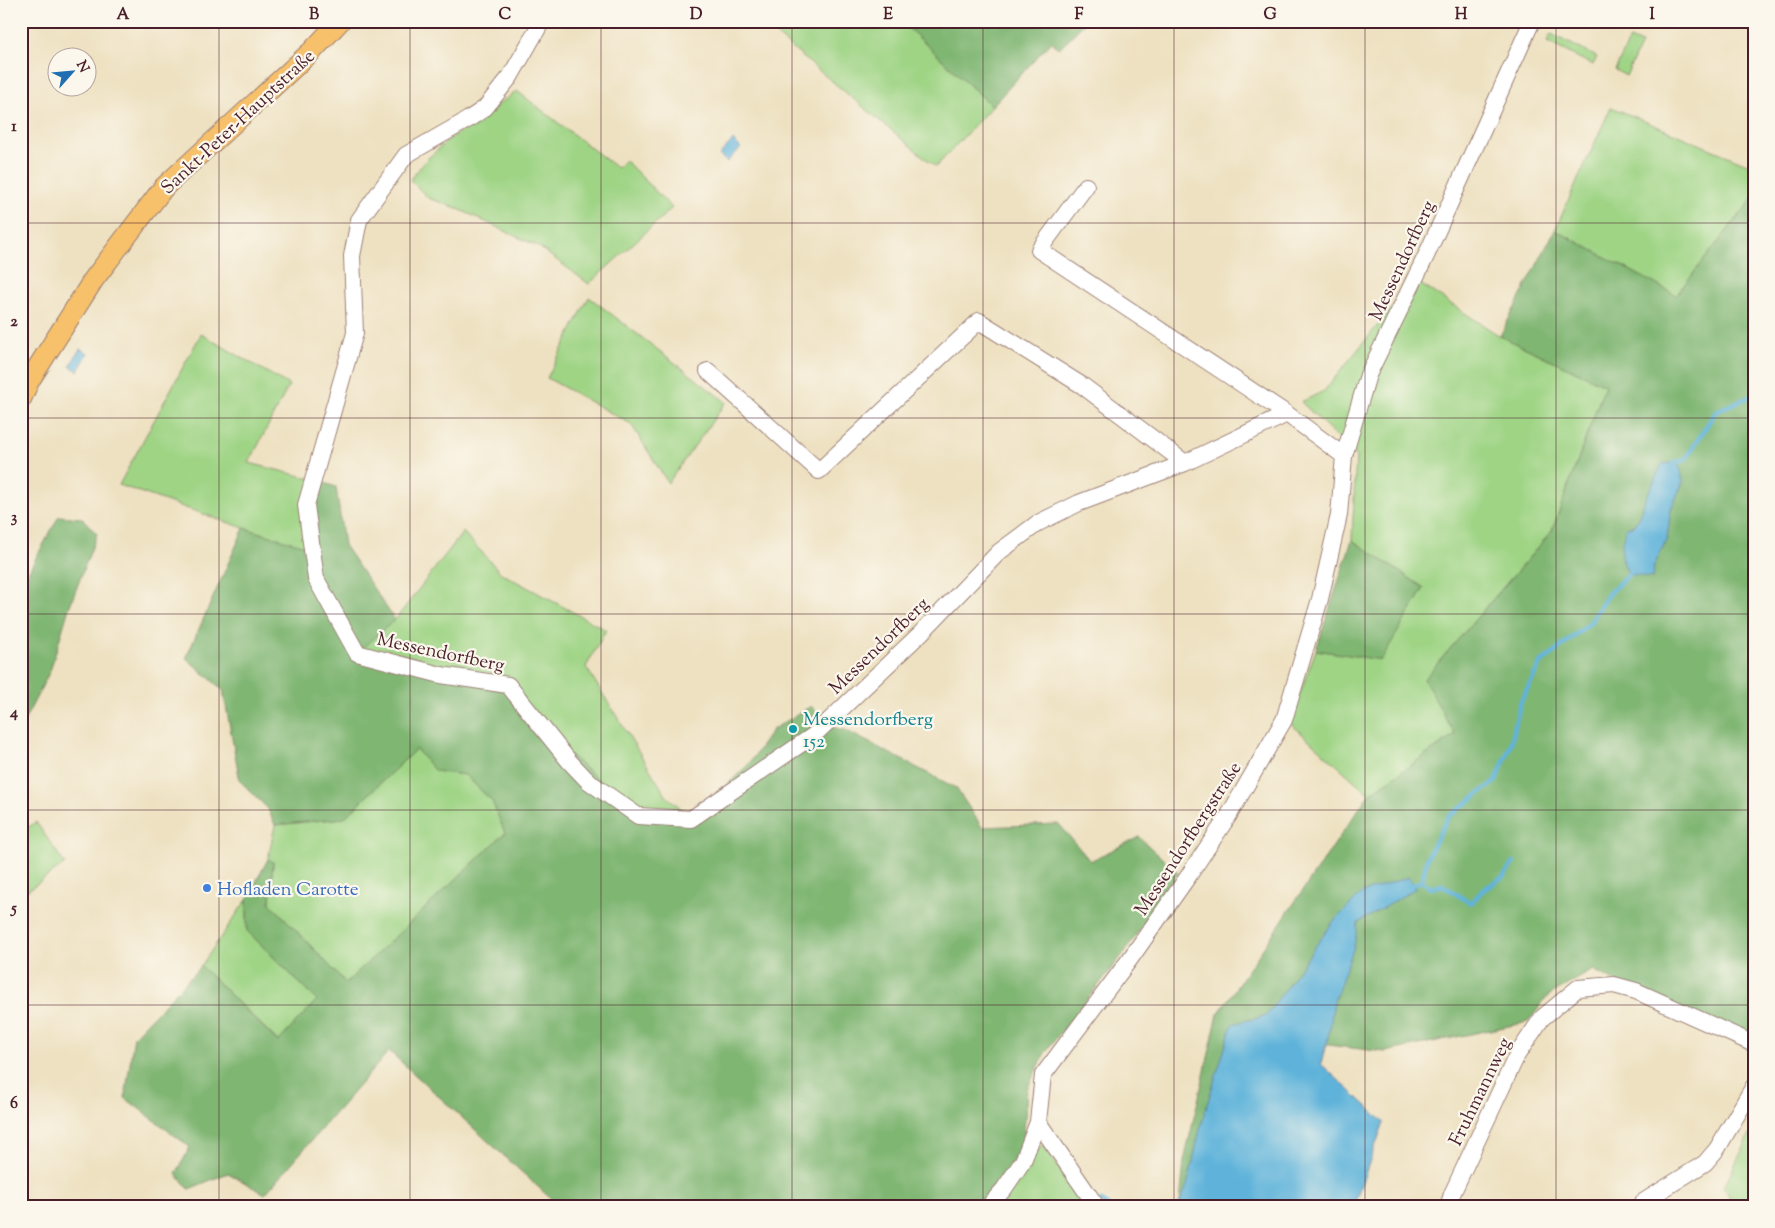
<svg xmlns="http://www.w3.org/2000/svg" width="1775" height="1228" viewBox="0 0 1775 1228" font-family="'Sorts Mill Goudy',serif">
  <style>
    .green { fill: #9fd485; stroke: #747a58 }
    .forest { fill: #7fb672; stroke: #646a4e; fill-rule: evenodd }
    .water { fill: #5eb3da; stroke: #546982 }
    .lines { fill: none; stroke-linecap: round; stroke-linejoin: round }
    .stream { stroke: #5eb3da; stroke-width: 4.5 }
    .minor-casing { stroke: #9c8076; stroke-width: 18 }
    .major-casing { stroke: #9c8076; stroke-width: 22 }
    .minor { stroke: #fff; stroke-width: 16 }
    .major { stroke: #f7c06b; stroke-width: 20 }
    .grid { fill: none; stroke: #4a1f2b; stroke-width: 1; stroke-opacity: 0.55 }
    .culture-dot { fill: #0f9aa8; stroke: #fbf7ec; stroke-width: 2 }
    .shop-dot { fill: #3f7fe0; stroke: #fbf7ec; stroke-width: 2 }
    .labels { text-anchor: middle; stroke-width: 4.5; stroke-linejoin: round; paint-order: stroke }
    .street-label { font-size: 19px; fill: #4a1f2b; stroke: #fbf7ec }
    .culture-label { font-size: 19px; fill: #0d838f; stroke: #fbf7ec; text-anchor: start }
    .shop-label { font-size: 19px; fill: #366cbe; stroke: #fbf7ec; text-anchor: start }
    .neatline { fill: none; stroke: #4a1f2b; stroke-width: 2 }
    .grid-label { font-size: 16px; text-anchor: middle; font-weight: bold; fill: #4a1f2b }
  </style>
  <rect width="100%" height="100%" fill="#fbf7ec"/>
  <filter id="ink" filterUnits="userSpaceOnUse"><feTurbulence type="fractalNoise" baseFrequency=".02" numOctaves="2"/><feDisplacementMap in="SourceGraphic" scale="10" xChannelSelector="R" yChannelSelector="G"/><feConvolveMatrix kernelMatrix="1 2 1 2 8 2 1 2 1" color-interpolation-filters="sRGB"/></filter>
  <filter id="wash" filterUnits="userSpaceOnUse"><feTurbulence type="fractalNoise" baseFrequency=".0096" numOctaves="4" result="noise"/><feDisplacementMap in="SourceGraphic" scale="20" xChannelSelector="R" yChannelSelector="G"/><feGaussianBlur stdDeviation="1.12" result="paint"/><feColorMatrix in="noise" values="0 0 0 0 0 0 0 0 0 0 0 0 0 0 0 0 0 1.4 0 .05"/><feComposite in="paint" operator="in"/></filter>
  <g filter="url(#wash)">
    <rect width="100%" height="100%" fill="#eee1c1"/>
    <path class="green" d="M 759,21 L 901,21 L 992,106 L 936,167 Z
      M 1551,34 L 1597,57 L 1593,65 L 1547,42 Z
      M 1630,39 L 1641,44 L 1626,76 L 1615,70 Z
      M 517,91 L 617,168 L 625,160 L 672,208 L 589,284 L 539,247 L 454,207 L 428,198 L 410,180 L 426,160 L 447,141 Z
      M 1611,107 L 1754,167 L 1754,197 L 1676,295 L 1555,230 Z
      M 1408,276 L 1500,336 L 1605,385 L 1552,531 L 1424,679 L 1455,735 L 1369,794 L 1289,722 L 1316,650 L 1381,659 L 1424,588 L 1352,540 L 1356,455 L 1301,402 L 1324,391 L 1395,304 Z
      M 589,297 L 726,402 L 668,483 L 631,424 L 547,378 Z
      M 201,334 L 289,385 L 249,463 L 313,479 L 312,549 L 244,528 L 119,485 Z
      M 463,532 L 501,573 L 606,630 L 586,667 L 667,797 L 680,807 L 691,819 L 638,816 L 357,653 L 395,620 Z
      M 416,749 L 435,771 L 465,775 L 492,801 L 505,833 L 346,983 L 270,903 L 273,863 L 268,859 L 275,825 L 344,818 Z
      M 36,822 L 65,864 L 21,895 L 21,832 Z
      M 247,899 L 247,931 L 317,1000 L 279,1042 L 201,966 Z
      M 1754,1127 L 1754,1207 L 1734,1207 L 1724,1186 Z
      M 1043,1145 L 1081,1200 L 1076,1207 L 1003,1207 L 1000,1204 L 1023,1175 L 1037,1150 Z"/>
    <path class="forest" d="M 901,21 L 1084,21 L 1085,22 L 1060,48 L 1051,42 L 992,106 Z
      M 1754,197 L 1754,1051 L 1593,970 L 1548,996 L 1528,1022 L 1385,1052 L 1328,1045 L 1306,1045 L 1177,1207 L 1180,1202 L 1184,1161 L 1218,1014 L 1369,794 L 1455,735 L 1424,679 L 1552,531 L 1605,385 L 1500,336 L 1555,230 L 1676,295 ZM 1662,465 L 1683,482 L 1671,509 L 1667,538 L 1654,566 L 1626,527 L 1633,526 L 1638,519 L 1644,502 Z
      M 313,479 L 336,487 L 344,545 L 395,620 L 357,653 L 508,685 L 554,740 L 638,816 L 691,819 L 749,764 L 772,730 L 811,706 L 831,727 L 845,730 L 956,788 L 982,827 L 1059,824 L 1090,861 L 1139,837 L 1178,873 L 1124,953 L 1046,1051 L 1027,1089 L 1023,1147 L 983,1207 L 560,1207 L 389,1051 L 265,1194 L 228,1173 L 189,1189 L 176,1174 L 190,1147 L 125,1098 L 134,1036 L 201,966 L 278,1042 L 317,1000 L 247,931 L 247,899 L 268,859 L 273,862 L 270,903 L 346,983 L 505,833 L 492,801 L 465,775 L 435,771 L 416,749 L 344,818 L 275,825 L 268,809 L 240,781 L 223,690 L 186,658 L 244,528 L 312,548 Z
      M 59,516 L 82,518 L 97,534 L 69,608 L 50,671 L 21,727 L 21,596 L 25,578 Z
      M 1352,540 L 1424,588 L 1381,660 L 1316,650 Z"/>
    <path class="water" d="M 733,140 L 741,148 L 727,162 L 719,155 Z
      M 80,349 L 88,353 L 78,371 L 70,366 Z
      M 1673,463 L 1680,466 L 1683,482 L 1671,509 L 1667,538 L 1654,566 L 1652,578 L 1629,574 C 1619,558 1621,544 1626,527 L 1633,526 L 1638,519 L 1644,502 L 1662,464 Z
      M 1408,877 L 1416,888 L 1358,923 L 1354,947 L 1334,1001 L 1329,1033 L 1321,1064 L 1384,1122 L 1353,1207 L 1177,1207 C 1191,1185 1193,1155 1200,1130 C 1209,1094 1222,1059 1232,1024 L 1266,1016 L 1332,923 L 1362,893 Z"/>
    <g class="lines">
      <path class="stream" d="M 1671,468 L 1673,463 L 1685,460 L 1716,411 L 1754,395
        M 1422,881 L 1431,888 L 1442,885 L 1471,903 L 1483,890 L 1503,877 L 1514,862
        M 1410,886 L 1422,881 L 1427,858 L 1448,817 L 1496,781 L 1511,744 L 1520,703 L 1540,664 L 1590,623 L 1609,593 L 1629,574 L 1631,568
        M 1101,1201 L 1109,1207"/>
    </g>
  </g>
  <g filter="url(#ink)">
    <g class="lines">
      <g class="minor-casing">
        <path id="minor" d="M 542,21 L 510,77 L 485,108 L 469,119 L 406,155 L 359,220 L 352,256 L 355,333 L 306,505 L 316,579 L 357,653 L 441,675 L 508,685 L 569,761 L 588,781 L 638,816 L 691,819 L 814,735 L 922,632 L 999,552 L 1038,523 L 1079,503 L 1185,463 L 1287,414 L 1344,456
          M 1086,186 L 1039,250 L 1287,414
          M 708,371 L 819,471 L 979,321 L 1083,386 L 1185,463
          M 1038,1122 L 1097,1207
          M 1643,1202 L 1705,1163 L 1717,1149 L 1754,1086
          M 988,1207 L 1004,1189 L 1023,1161 L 1038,1122 L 1043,1075 L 1130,959 L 1187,878 L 1229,815 L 1284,720 L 1320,599 L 1339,515 L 1344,456 L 1368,375 L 1426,256 L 1532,21
          M 1448,1207 L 1452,1194 L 1517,1055 L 1542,1018 L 1578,988 L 1614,985 L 1636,991 L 1754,1044"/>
      </g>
      <g class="major-casing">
        <path id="major" d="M 21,399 L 29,381 L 94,279 L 164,187 L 313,50 L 340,21"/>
      </g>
      <use href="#minor" class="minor"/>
      <use href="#major" class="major"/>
    </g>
  </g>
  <path class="grid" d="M 219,21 L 219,1207M 410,21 L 410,1207M 601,21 L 601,1207M 792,21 L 792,1207M 983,21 L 983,1207M 1174,21 L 1174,1207M 1365,21 L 1365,1207M 1556,21 L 1556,1207M 21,223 L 1754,223M 21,418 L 1754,418M 21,614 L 1754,614M 21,810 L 1754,810M 21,1005 L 1754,1005"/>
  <circle class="culture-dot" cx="793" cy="729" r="5"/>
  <circle class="shop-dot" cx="207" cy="888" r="5"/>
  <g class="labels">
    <g class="street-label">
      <text transform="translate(237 121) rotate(-43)" y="7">Sankt-Peter-Hauptstraße</text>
      <text transform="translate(1401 260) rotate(-65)" y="7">Messendorfberg</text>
      <text transform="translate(878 645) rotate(-44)" y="7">Messendorfberg</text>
      <text transform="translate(441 651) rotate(12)" y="7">Messendorfberg</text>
      <text transform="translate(1187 838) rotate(-57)" y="7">Messendorfbergstraße</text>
      <text transform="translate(1479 1091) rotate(-64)" y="7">Fruhmannweg</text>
    </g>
    <g class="culture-label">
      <text x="803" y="725">Messendorfberg<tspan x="803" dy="22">152</tspan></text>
    </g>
    <g class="shop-label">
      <text x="217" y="895">Hofladen Carotte</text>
    </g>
  </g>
  <rect width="1775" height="1228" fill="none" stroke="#fbf7ec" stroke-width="55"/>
  <g transform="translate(72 72) rotate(63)"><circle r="24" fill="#fbf7ec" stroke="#b4a19f"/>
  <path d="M0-4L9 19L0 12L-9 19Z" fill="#1f6fb2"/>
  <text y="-8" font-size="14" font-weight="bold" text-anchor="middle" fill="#4a1f2b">N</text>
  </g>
  <rect x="28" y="28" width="1720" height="1172" class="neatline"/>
  <g class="grid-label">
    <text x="123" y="19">A</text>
    <text x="314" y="19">B</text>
    <text x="505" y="19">C</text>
    <text x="696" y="19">D</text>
    <text x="888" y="19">E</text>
    <text x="1079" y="19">F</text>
    <text x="1270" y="19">G</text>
    <text x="1461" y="19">H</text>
    <text x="1652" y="19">I</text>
    <text x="14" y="131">1</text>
    <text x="14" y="326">2</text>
    <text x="14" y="522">3</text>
    <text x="14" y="717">4</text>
    <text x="14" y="913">5</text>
    <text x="14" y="1108">6</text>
  </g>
</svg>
